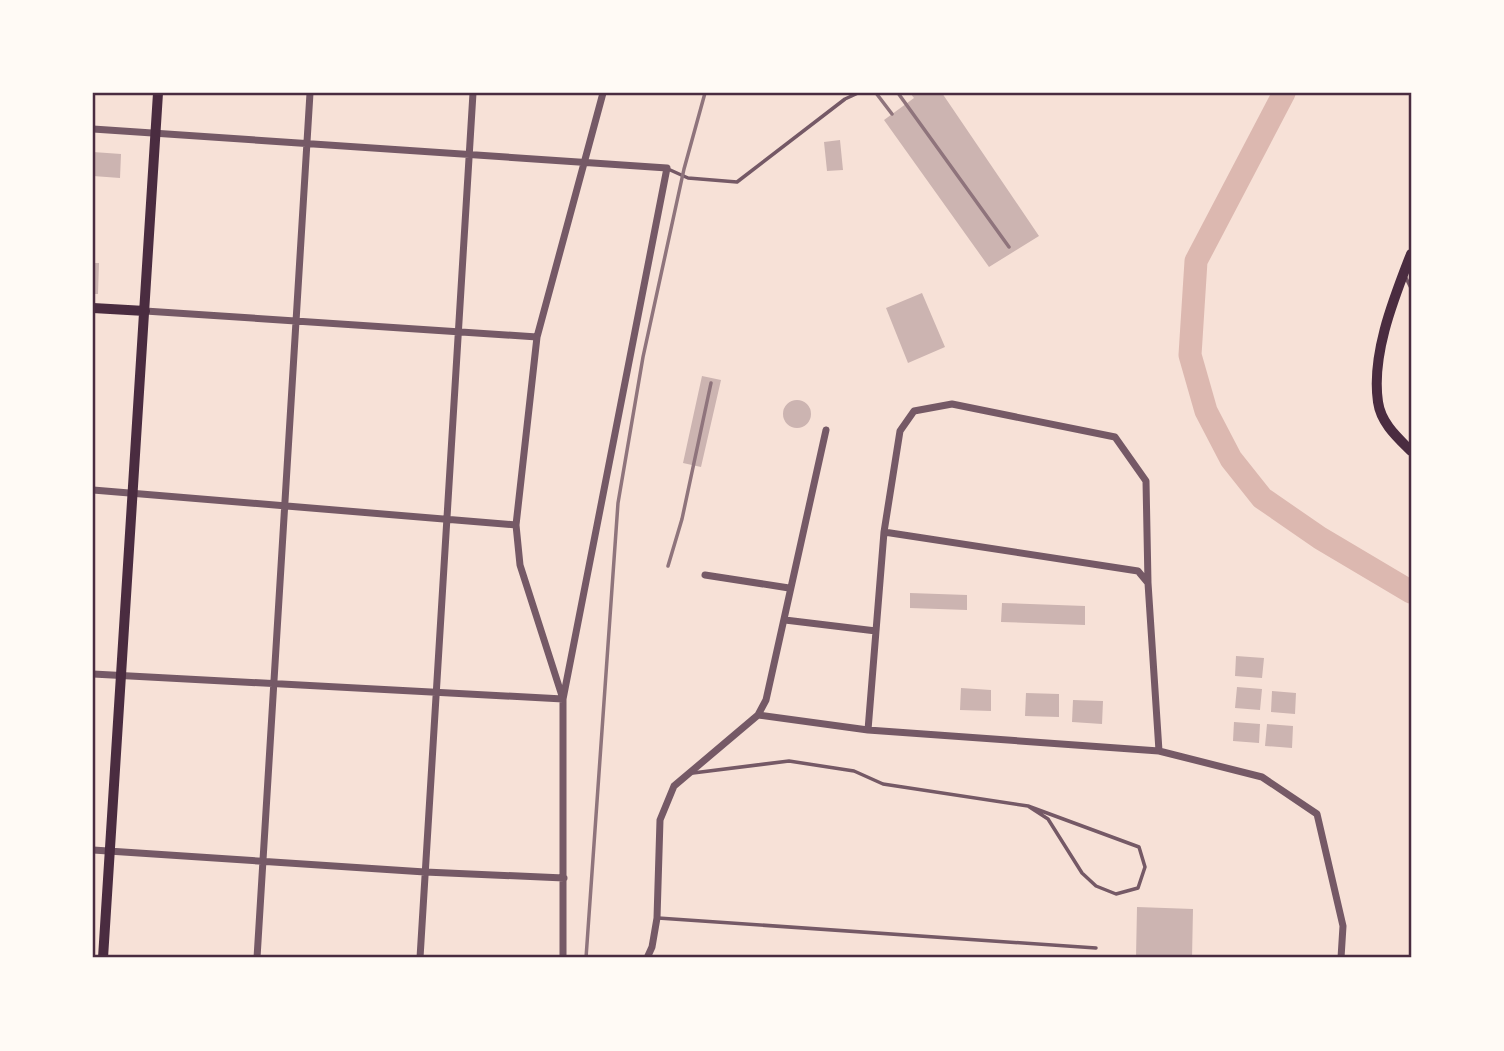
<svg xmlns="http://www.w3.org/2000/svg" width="1504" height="1051" viewBox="0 0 1504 1051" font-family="'Times New Roman',serif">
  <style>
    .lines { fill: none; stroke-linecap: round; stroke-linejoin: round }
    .river { stroke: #dcb8b0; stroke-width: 23 }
    .building { fill: #ccb4b1 }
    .service { stroke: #755966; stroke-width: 3.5 }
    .minor { stroke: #755966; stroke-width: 7 }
    .secondary { stroke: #4a2c40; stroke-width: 10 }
    .primary { stroke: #4a2c40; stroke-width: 10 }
    .rail { stroke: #8f747c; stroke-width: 3.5 }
    .neatline { fill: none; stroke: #4a2c40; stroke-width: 2.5 }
  </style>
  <rect width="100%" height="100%" fill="#f7e1d7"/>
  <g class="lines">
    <path class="river" d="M 1284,93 L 1196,261 L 1190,355 L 1206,411 L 1231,459 L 1262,498 L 1320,538 L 1411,592"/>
  </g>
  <path class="building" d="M 910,93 L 942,93 L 1039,236 L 989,267 L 884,120 L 914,98 Z
    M 840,140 L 843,170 L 827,171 L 824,142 Z
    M 93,152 L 121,154 L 120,178 L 93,176 Z
    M 93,263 L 99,263 L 98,294 L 93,294 Z
    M 922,293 L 945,347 L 908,363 L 886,308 Z
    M 702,376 L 721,380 L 701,467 L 683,463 Z
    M783 414a14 14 0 1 1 28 0a14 14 0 1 1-28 0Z
    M 910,593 L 967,595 L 967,610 L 910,608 Z
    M 1002,603 L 1085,606 L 1085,625 L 1001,622 Z
    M 1236,656 L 1264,658 L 1262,678 L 1235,676 Z
    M 1237,687 L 1262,689 L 1260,710 L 1235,708 Z
    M 961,688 L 991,690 L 991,711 L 960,710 Z
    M 1272,691 L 1296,693 L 1295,714 L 1271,712 Z
    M 1026,693 L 1059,694 L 1059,717 L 1025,716 Z
    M 1073,700 L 1103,701 L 1102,724 L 1072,722 Z
    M 1234,722 L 1260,724 L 1259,743 L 1233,741 Z
    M 1267,724 L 1293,726 L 1292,748 L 1265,746 Z
    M 1137,907 L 1193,909 L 1192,958 L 1136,958 Z"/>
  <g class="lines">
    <path class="service" d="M 668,169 L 688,178 L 737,182 L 845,99 L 858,93
      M 1406,278 L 1411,288
      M 693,773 L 789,761 L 854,771 L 883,784 L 1028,806 L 1048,819 L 1082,873 L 1096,886 L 1116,894 L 1138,888 L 1145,867 L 1139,847 L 1028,806
      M 658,918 L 1096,948"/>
    <path class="minor" d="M 93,129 L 667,168 L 563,699 L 93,674
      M 145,311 L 537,337
      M 93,490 L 516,525
      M 884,532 L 1138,571 L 1148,583 L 1159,751
      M 705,575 L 789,588
      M 785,620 L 876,631
      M 758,715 L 868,730 L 1159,751 L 1262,777 L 1317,814 L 1343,926 L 1341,958
      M 868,730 L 884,532 L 900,431 L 914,411 L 952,404 L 1115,437 L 1146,481 L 1148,583
      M 93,850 L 425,872 L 564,878
      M 257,958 L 310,93
      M 420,958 L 473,93
      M 563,958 L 563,699 L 520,565 L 516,525 L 537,337 L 603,93
      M 647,958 L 652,947 L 657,918 L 660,820 L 674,786 L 758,715 L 766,700 L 826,430"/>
    <path class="secondary" d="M 93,308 L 145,311
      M 103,958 L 158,93"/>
    <path class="primary" d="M 1411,254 C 1394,298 1371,354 1378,402 C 1381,423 1397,437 1411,451"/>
    <path class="rail" d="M 876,93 L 892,114
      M 898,93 L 1009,247
      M 668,566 L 682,519 L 711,383
      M 586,958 L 618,503 L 643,357 L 684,169 L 705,93"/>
  </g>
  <rect width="1504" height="1051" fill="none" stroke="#fffaf5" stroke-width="189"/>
  <rect x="94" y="94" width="1316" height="862" class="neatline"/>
</svg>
